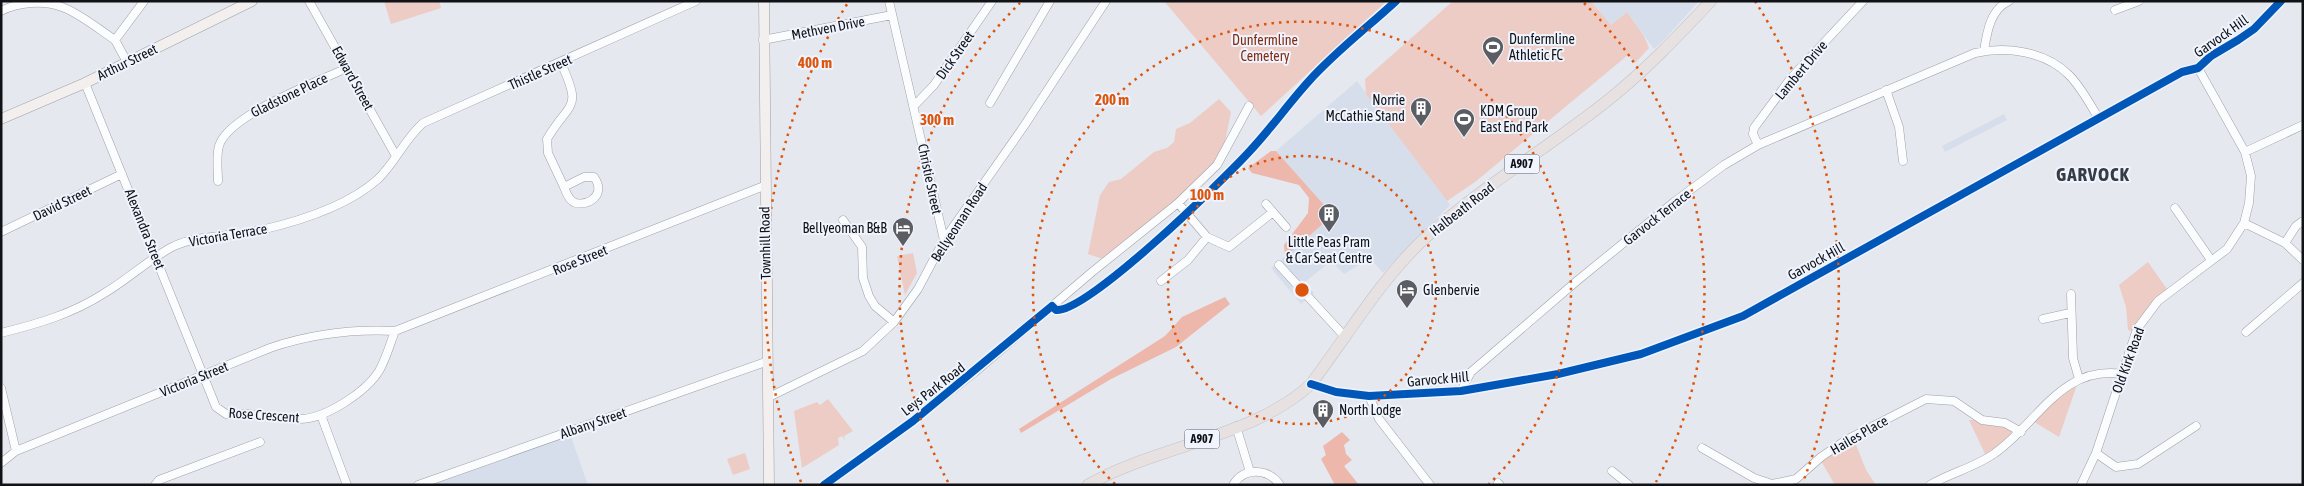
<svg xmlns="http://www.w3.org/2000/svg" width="2304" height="486" viewBox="0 0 2304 486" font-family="'Asap Condensed',sans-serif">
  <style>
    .built { fill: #d7deeb }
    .green { fill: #ecccc5 }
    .forest { fill: #edb7ab }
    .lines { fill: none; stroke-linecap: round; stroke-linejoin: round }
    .street-casing { stroke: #9ea0a5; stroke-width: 9 }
    .secondary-casing { stroke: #9ea0a5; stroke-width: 11 }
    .primary-casing { stroke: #c1c3c6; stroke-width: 12 }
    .street { stroke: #fbfcfd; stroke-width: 8 }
    .secondary { stroke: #f2efee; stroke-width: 10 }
    .primary { stroke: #e8e1e1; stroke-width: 11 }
    .cycleway-casing { stroke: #eff4fe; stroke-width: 11 }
    .cycleway { stroke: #0057b8; stroke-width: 8 }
    .ring { fill: none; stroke: #dd550c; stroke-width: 2.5; stroke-dasharray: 2.5 5 }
    .labels { text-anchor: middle; stroke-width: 4; stroke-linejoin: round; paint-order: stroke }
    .shield { fill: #eff4fe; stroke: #53565c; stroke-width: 1 }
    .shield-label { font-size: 12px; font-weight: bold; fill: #101216 }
    .street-label { font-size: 14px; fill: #101216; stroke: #eff4fe }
    .poi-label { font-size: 14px; fill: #101216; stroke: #eff4fe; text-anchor: start }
    .park-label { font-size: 14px; fill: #832b11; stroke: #eff4fe }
    .district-label { font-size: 19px; font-weight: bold; letter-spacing: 1px; fill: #363b44; stroke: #eff4fe }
    .centre { fill: #dd550c; stroke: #eff4fe; stroke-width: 2.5 }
    .ring-label { font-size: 15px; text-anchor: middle; font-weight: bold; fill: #dd550c; stroke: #eff4fe; stroke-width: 4; stroke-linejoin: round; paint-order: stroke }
  </style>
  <rect width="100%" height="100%" fill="#e5e8ef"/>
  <path class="built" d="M 1591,1 L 1699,1 L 1664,40 L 1654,49 L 1627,12 L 1611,25 Z
    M 1357,81 L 1450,205 L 1383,273 L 1370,258 L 1344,274 L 1331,261 L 1305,282 L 1314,293 L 1301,304 L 1271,268 L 1333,215 L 1276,151 Z
    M 2004,114 L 2007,120 L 1945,152 L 1942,146 Z
    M 569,431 L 588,485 L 428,485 Z"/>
  <path class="green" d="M 384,1 L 439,1 L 441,8 L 391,24 Z
    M 1164,1 L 1387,1 L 1261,116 Z
    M 1453,1 L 1591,1 L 1611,25 L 1627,12 L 1644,36 L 1649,48 L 1635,63 L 1628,55 L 1475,182 L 1447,201 L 1366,94 L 1365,79 L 1373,72 Z
    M 1219,99 L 1231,112 L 1225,142 L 1213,165 L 1171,204 L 1103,259 L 1088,254 L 1100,195 L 1109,182 L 1121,179 L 1154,152 L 1167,148 L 1174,142 L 1176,129 L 1190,123 Z
    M 913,253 L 917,273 L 905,295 L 897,256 Z
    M 2148,262 L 2169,292 L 2136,332 L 2128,330 L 2126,307 L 2119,285 Z
    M 2079,379 L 2059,437 L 2031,420 Z
    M 828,399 L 853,431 L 844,436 L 845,440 L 842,436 L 838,438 L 839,445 L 802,468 L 794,411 L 817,402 L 820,405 Z
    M 1969,420 L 1982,420 L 2021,432 L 1987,458 Z
    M 1853,437 L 1866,470 L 1876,485 L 1835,485 L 1820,459 Z
    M 745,453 L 750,469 L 733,475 L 727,459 Z"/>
  <path class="forest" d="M 1271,151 L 1276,151 L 1333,215 L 1285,257 L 1284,245 L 1308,213 L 1309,198 L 1299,185 L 1252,173 L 1248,168 Z
    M 1225,297 L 1230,304 L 1176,347 L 1111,379 L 1021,433 L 1019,429 L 1165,336 L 1182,317 Z
    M 1342,432 L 1350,440 L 1344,445 L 1346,454 L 1352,460 L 1344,466 L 1359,485 L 1335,485 L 1321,459 L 1326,455 L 1323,446 Z"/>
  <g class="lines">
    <g class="street-casing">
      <path id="street" d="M 309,1 L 396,156
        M 889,1 L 944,240
        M 2115,10 L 2139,1
        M 1,11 C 18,2 44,0 62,7 C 79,13 100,30 115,40
        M 763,40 L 892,15
        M 1984,51 C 1987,32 1990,10 2009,1
        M 127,62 L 115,40 L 144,1
        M 561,63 C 583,111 570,100 547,139 L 548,153 L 564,187 L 584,177 L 594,177 C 609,198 581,209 572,201 C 568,198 566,192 564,187
        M 85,83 L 216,407 L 226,414 C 252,411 272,419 298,419 C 324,420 366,392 379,371 C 386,359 390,344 395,331
        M 1886,90 L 1899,127 L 1903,161
        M 990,103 L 1050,1
        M 914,106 L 934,85 L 992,1
        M 1758,145 L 1753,134 L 1754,128 L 1791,78 L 1863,1
        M 2245,152 L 2303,125
        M 218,181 C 218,170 216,156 219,146 C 228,115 317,82 347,68
        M 1178,203 L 1207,237 L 1229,247 L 1273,212
        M 1266,204 L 1286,227
        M 2175,208 L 2211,260
        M 843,220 L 862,247 L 863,278 L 869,296 L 875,306 L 894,322
        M 2244,223 L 2285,243 L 2303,260
        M 1,232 L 122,174
        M 2285,243 L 2296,226 L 2303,221
        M 1279,265 L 1346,338
        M 1161,281 L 1188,260 L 1207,237
        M 2071,294 L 2073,358 L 2079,379
        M 2043,319 L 2070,313
        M 2246,332 L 2303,283
        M 1,333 C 37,324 72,314 103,294 C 127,280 148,260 172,247 C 199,234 232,237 261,230 C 300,221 348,206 378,179 C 395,163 404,140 423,123 L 696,1
        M 1311,384 L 1336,392 L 1369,396 L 1461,391 L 1558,374 L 1641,354 L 1743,316 L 2182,72 L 2198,68 L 2211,56 L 2238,40 L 2254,29 L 2281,1
        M 1,388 L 16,451
        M 1461,391 L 1471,372 L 1578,280 L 1674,202 L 1724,165 L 1758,145 L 1975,53 C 2006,46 2045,51 2069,75 C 2081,87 2090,104 2099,119
        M 1369,396 L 1379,419 L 1430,485
        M 769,397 L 863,351 L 894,322 L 918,289 L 944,240 L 1022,129 L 1106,1
        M 321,415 L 347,485
        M 1236,426 L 1250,472
        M 1702,448 L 1754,478 L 1772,484 L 1796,479 L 1821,457 L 1846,440 L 1926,399 L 1954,401 L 1982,420 L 2005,423 L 2021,432
        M 2096,453 L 2116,467 L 2138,464 L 2196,426
        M 1,463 L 16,451 L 270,348 C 311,334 352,329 395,331 L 764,186
        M 1612,471 L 1629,485
        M 1498,483 L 1500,485
        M 155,485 L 159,480 L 260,442
        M 418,485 L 768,361
        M 824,485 L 913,421 L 975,372 L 1092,272 L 1178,203 L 1217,165 L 1249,106
        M 1233,485 C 1244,467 1268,468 1280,485
        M 1930,485 C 1950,473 1976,467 1995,453 C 2038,423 2061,365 2122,374
        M 2081,485 L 2096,453 L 2137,329 L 2158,301 L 2227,249 L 2244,223 L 2249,203 L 2251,176 L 2245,152 L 2198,68"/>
    </g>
    <g class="secondary-casing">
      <path id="secondary" d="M 764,1 L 769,485
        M 1,119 L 85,83 L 252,1"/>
    </g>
    <g class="primary-casing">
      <path id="primary" d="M 1088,485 C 1155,446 1255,437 1311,384 C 1348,335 1380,280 1425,238 C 1481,187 1548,148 1607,101 C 1645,71 1678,36 1711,1"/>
    </g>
    <use href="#street" class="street"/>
    <use href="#secondary" class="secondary"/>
    <use href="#primary" class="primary"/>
    <g class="cycleway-casing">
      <path id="cycleway" d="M 1311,384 L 1336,392 L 1369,396 L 1461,391 L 1558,374 L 1641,354 L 1743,316 L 2182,72 L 2198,68 L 2211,56 L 2238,40 L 2254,29 L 2281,1
        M 824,485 L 913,421 L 1052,306 L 1056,310 C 1087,313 1222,181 1248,153 C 1270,130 1288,104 1309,81 C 1335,52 1368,27 1396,1"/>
    </g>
    <use href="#cycleway" class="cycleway"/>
  </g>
  <g class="ring">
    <circle cx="1302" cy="290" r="134"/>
    <path d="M1115 484A269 269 0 1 1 1489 484"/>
    <path d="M948 482A403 403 0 0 1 1020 3M1584 3A403 403 0 0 1 1656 482"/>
    <path d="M801 482A537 537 0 0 1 849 1M1755 1A537 537 0 0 1 1803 482"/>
  </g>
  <defs>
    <g id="stadium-pin" transform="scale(1.125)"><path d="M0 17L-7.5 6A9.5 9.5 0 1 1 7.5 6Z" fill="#5b5d62" stroke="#eff4fe"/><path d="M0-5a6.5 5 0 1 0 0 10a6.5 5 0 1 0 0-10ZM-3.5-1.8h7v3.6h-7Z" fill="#fff"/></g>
    <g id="building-pin" transform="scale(1.125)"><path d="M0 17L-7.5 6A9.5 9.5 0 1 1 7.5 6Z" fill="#5b5d62" stroke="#eff4fe"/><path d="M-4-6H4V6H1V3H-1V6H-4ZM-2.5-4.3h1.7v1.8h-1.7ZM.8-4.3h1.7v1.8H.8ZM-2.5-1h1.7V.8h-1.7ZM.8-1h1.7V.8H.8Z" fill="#fff"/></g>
    <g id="hotel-pin" transform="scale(1.125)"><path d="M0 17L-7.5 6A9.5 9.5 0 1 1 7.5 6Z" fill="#5b5d62" stroke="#eff4fe"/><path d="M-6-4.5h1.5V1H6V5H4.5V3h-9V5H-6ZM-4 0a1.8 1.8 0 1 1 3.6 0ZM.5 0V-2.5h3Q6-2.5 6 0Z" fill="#fff"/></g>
  </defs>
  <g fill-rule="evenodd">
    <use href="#stadium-pin" x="1493" y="47"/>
    <use href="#building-pin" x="1421" y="108"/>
    <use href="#stadium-pin" x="1464" y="119"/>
    <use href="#building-pin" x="1329" y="214"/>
    <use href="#hotel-pin" x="903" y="228"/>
    <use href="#hotel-pin" x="1407" y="290"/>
    <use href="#building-pin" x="1323" y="410"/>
  </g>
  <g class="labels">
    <g class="shield">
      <rect x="1504.5" y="154.5" width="35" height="19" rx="4"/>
      <rect x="1184.5" y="429.5" width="35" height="19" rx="4"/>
    </g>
    <g class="shield-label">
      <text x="1522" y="168">A907</text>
      <text x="1202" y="443">A907</text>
    </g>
    <g class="street-label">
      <text transform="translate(828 28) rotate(-11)" y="5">Methven Drive</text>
      <text transform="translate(2221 36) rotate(-35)" y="5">Garvock Hill</text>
      <text transform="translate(955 55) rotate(-55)" y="5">Dick Street</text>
      <text transform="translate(127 62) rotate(-26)" y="5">Arthur Street</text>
      <text transform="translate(1801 70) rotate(-50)" y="5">Lambert Drive</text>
      <text transform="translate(540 72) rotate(-24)" y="5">Thistle Street</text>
      <text transform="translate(353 78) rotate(61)" y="5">Edward Street</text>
      <text transform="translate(289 95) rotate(-26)" y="5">Gladstone Place</text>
      <text transform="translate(930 179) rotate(78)" y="5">Christie Street</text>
      <text transform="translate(62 203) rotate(-26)" y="5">David Street</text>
      <text transform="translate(1462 209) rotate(-38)" y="5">Halbeath Road</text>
      <text transform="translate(1657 217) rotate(-38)" y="5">Garvock Terrace</text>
      <text transform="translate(959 222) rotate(-57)" y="5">Bellyeoman Road</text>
      <text transform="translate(145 229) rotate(68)" y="5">Alexandra Street</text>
      <text transform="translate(228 235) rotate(-10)" y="5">Victoria Terrace</text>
      <text transform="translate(765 243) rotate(-91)" y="5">Townhill Road</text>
      <text transform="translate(580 260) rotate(-22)" y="5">Rose Street</text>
      <text transform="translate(1816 261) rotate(-29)" y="5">Garvock Hill</text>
      <text transform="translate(2128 360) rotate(-70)" y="5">Old Kirk Road</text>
      <text transform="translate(194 379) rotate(-22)" y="5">Victoria Street</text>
      <text transform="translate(1438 379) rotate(-5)" y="5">Garvock Hill</text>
      <text transform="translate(933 389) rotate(-38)" y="5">Leys Park Road</text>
      <text transform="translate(264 415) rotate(4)" y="5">Rose Crescent</text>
      <text transform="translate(593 423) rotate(-19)" y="5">Albany Street</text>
      <text transform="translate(1859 435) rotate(-30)" y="5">Hailes Place</text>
    </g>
    <g class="poi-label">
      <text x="1509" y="44">Dunfermline<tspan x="1509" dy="16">Athletic FC</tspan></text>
      <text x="1405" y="105" text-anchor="end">Norrie<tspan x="1405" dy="16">McCathie Stand</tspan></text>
      <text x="1480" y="116">KDM Group<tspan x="1480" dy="16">East End Park</tspan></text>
      <text x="887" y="233" text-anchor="end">Bellyeoman B&amp;B</text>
      <text x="1329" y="247" text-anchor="middle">Little Peas Pram<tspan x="1329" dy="16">&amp; Car Seat Centre</tspan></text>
      <text x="1423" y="295">Glenbervie</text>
      <text x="1339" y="415">North Lodge</text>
    </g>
    <g class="park-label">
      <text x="1265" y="45">Dunfermline<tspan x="1265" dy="16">Cemetery</tspan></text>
    </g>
    <g class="district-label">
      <text x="2093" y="181">GARVOCK</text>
    </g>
  </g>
  <circle cx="1302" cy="290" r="8" class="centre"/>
  <g class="ring-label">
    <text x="815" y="68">400 m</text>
    <text x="1112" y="105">200 m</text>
    <text x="937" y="125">300 m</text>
    <text x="1207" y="200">100 m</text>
  </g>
  <rect width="2304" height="486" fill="none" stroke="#101216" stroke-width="5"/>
</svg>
